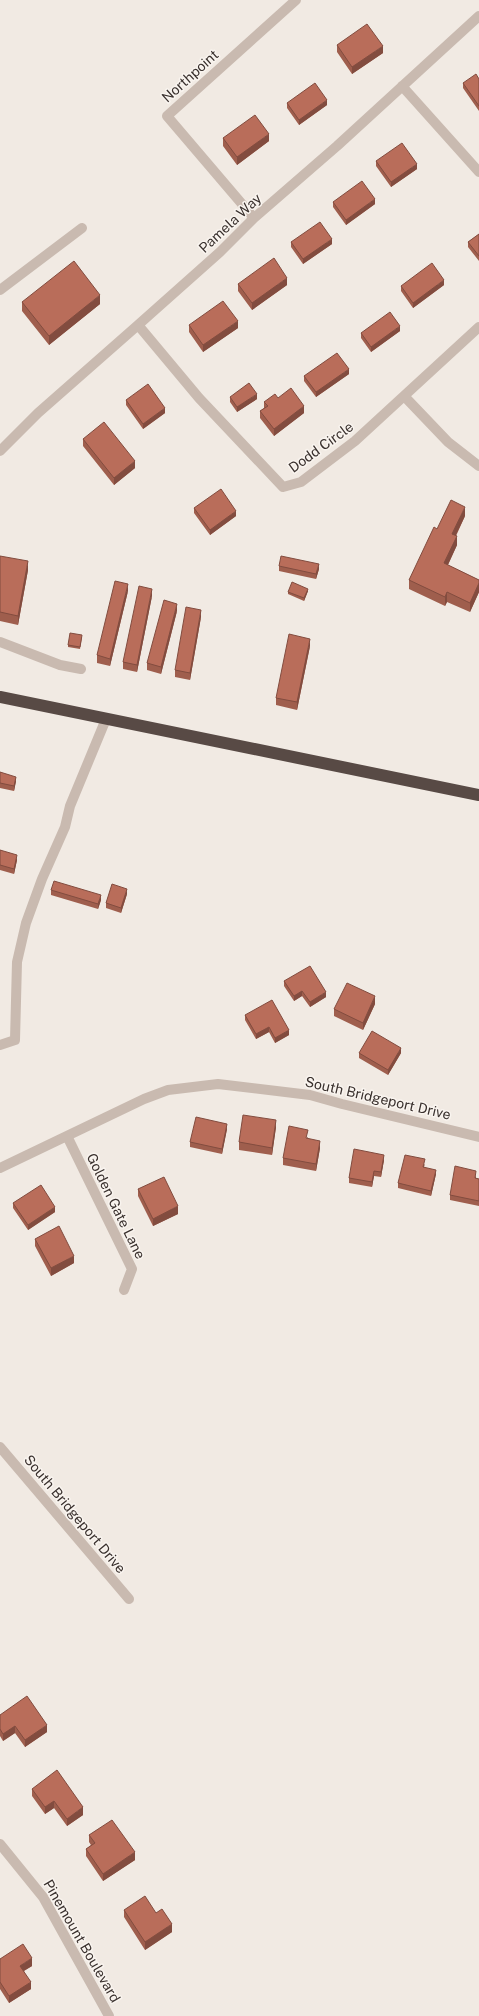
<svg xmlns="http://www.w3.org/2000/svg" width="479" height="2016" viewBox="0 0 479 2016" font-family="'Public Sans',sans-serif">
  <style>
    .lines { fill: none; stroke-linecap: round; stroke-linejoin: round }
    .minor { stroke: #c9bab0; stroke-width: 10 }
    .highway { stroke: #584a45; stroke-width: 12 }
    .wall { fill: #9f5e4d }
    .shaded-wall { fill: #824c3f }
    .building { fill: #b96d5a; stroke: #824c3f }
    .labels { text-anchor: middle; stroke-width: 3; stroke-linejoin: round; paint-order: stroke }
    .street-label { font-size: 14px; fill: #39302d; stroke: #f9f4ef }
  </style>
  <rect width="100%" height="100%" fill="#f1eae3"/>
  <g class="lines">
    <path class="minor" d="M 402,86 L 479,172
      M 254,218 L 167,116 L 296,0
      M 0,290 L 82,228
      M 138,325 L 199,398 L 283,487 L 301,482 L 355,441 L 479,327
      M 405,397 L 448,442 L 479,466
      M 0,451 L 38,413 L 138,325 L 220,252 L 254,218 L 337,146 L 479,16
      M 0,642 L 60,665 L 81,669
      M 0,1045 L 15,1040 L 17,962 L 26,923 L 42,879 L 65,827 L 70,806 L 106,719
      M 67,1136 L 132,1269 L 124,1290
      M 0,1168 L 144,1099 L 168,1090 L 218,1084 L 310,1095 L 342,1104 L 479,1137
      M 0,1447 L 129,1599
      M 0,1844 L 43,1897 L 109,2016"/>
    <path class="highway" d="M 0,697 L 479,795"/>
  </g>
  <path class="wall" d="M 337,45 L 383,53 L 352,74 L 337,52 Z
    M 479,79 L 479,111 L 463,88 L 463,83 Z
    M 287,103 L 327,105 L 299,125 L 287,108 Z
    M 223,138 L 269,141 L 237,165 L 223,146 Z
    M 376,161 L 417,169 L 391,187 L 376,166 Z
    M 333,202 L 375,204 L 346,225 L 333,207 Z
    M 479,234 L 479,261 L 468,247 L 468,242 Z
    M 291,242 L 332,244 L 303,264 L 291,247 Z
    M 238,284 L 287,285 L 252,310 L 238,291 Z
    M 444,285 L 413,308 L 401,291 L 401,286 Z
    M 22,302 L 100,304 L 49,345 L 22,311 Z
    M 189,325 L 238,328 L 203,352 L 189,332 Z
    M 400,331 L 371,352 L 361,338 L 361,333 Z
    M 349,374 L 316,397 L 304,381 L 304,376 Z
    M 230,397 L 257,399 L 237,412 L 230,402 Z
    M 278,398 L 304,413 L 274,436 L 260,418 L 260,411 L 264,408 L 264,402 Z
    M 126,400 L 165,413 L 143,429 L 126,405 Z
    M 83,439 L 135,468 L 114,485 L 83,446 Z
    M 194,508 L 236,516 L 210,535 L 194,513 Z
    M 465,516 L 456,536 L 457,545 L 448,565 L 479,580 L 479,592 L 470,612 L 447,602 L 445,606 L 409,589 L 409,580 L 437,529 Z
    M 0,556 L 28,570 L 18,625 L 0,621 Z
    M 279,566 L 319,569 L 316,579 L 279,571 Z
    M 128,591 L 110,666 L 97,663 L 97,655 Z
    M 308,591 L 304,601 L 288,594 L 288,592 Z
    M 152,596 L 137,672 L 123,669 L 123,662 Z
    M 177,611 L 161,674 L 147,670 L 147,663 Z
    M 201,617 L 190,680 L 175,677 L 175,670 Z
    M 82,637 L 80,649 L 68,647 L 68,645 Z
    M 310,646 L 297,710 L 276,705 L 276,698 Z
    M 0,772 L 16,781 L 14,791 L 0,788 Z
    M 0,850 L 17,860 L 14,874 L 0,870 Z
    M 51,890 L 101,900 L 98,909 L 51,895 Z
    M 127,894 L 121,913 L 106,908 L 106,903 Z
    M 284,981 L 326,997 L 310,1007 L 302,996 L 294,1001 L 284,986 Z
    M 375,1004 L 363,1030 L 334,1016 L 334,1009 Z
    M 245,1015 L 289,1035 L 275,1043 L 269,1032 L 256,1039 L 245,1020 Z
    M 359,1053 L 401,1053 L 388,1075 L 359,1058 Z
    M 276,1127 L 272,1155 L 239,1150 L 239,1142 Z
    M 227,1129 L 222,1154 L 190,1147 L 190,1142 Z
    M 308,1137 L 308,1139 L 320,1148 L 316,1171 L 283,1165 L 283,1158 Z
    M 384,1160 L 381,1177 L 374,1176 L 372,1187 L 349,1183 L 349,1178 Z
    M 425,1164 L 424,1167 L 436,1174 L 431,1196 L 398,1188 L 398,1183 Z
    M 476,1176 L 476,1178 L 479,1179 L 479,1206 L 450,1200 L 450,1195 Z
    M 138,1189 L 178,1214 L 153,1226 L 138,1196 Z
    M 13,1203 L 55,1212 L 28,1230 L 13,1208 Z
    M 35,1239 L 74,1263 L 51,1276 L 35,1246 Z
    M 0,1715 L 47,1732 L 25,1747 L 15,1733 L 3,1741 L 0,1736 Z
    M 32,1789 L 83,1815 L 67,1826 L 54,1808 L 45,1814 L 32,1796 Z
    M 89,1835 L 135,1860 L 103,1881 L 86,1856 L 86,1849 L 91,1845 L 89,1842 Z
    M 124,1910 L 156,1913 L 172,1932 L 145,1950 L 124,1917 Z
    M 0,1959 L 32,1966 L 24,1971 L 31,1989 L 9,2003 L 0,1989 Z"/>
  <path class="shaded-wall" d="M 383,46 L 383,53 L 352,74 L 352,67 Z
    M 327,100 L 327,105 L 299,125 L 299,120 Z
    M 269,134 L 269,141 L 237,165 L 237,157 Z
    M 417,164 L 417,169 L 391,187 L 391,182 Z
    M 375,199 L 375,204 L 346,225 L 346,220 Z
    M 332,239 L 332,244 L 303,264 L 303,259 Z
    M 287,278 L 287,285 L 252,310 L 252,303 Z
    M 444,280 L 444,285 L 413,308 L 413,303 Z
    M 100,295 L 100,304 L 49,345 L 49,336 Z
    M 238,321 L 238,328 L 203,352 L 203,345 Z
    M 400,326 L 400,331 L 371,352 L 371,347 Z
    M 349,369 L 349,374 L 316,397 L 316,392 Z
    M 257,394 L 257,399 L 237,412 L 237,407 Z
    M 304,406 L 304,413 L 274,436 L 274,429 Z
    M 165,408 L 165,413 L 143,429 L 143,424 Z
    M 135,461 L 135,468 L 114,485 L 114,478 Z
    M 465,507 L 465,516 L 452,543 L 452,534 Z
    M 236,511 L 236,516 L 210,535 L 210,530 Z
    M 457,536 L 457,545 L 444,573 L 444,563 Z
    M 28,561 L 28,570 L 18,625 L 18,616 Z
    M 319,564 L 319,569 L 316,579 L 316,574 Z
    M 479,583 L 479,592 L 470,612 L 470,603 Z
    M 128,584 L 128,591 L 110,666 L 110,659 Z
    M 152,589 L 152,596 L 137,672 L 137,665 Z
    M 308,589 L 308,591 L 304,601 L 304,598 Z
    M 447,592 L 447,602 L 445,606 L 445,597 Z
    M 177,604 L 177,611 L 161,674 L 161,667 Z
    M 201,610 L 201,617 L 190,680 L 190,673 Z
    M 310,639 L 310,646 L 297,710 L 297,702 Z
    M 16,777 L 16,781 L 14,791 L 14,786 Z
    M 17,855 L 17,860 L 14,874 L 14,869 Z
    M 127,889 L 127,894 L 121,913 L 121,908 Z
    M 101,895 L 101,900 L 98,909 L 98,904 Z
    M 302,991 L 302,996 L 294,1001 L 294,996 Z
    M 326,992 L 326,997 L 310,1007 L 310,1002 Z
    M 375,996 L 375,1004 L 363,1030 L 363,1023 Z
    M 269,1027 L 269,1032 L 256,1039 L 256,1034 Z
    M 289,1030 L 289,1035 L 275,1043 L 275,1038 Z
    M 401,1048 L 401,1053 L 388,1075 L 388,1070 Z
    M 276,1120 L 276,1127 L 272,1155 L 272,1148 Z
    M 227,1124 L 227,1129 L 222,1154 L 222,1149 Z
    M 320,1141 L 320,1148 L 316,1171 L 316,1164 Z
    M 384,1155 L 384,1160 L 381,1177 L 381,1172 Z
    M 436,1170 L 436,1174 L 431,1196 L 431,1191 Z
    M 374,1171 L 374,1176 L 372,1187 L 372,1182 Z
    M 178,1206 L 178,1214 L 153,1226 L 153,1219 Z
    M 55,1207 L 55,1212 L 28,1230 L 28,1225 Z
    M 74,1256 L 74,1263 L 51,1276 L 51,1268 Z
    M 47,1725 L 47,1732 L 25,1747 L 25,1740 Z
    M 15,1726 L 15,1733 L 3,1741 L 3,1734 Z
    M 54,1801 L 54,1808 L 45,1814 L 45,1807 Z
    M 83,1807 L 83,1815 L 67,1826 L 67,1819 Z
    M 135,1852 L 135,1860 L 103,1881 L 103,1874 Z
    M 172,1924 L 172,1932 L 145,1950 L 145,1942 Z
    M 32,1958 L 32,1966 L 20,1973 L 20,1966 Z
    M 31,1982 L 31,1989 L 9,2003 L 9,1996 Z"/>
  <path class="building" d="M 367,24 L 383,46 L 352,67 L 337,45 Z
    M 476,74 L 479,79 L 479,106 L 463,83 Z
    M 315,83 L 327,100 L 299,120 L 287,103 Z
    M 255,115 L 269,134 L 237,157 L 223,138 Z
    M 402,143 L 417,164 L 391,182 L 376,161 Z
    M 362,181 L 375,199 L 346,220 L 333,202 Z
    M 320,222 L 332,239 L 303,259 L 291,242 Z
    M 479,234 L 479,256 L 468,242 Z
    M 274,258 L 287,278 L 252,303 L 238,284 Z
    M 74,261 L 100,295 L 49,336 L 22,302 Z
    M 432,263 L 444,280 L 413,303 L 401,286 Z
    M 223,301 L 238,321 L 203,345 L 189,325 Z
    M 390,312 L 400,326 L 371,347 L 361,333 Z
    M 337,353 L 349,369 L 316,392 L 304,376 Z
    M 249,383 L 257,394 L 237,407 L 230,397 Z
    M 148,384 L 165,408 L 143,424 L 126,400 Z
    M 291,388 L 304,406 L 274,429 L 260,411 L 268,406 L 264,402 L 275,394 L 278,398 Z
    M 104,422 L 135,461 L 114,478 L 83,439 Z
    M 221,489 L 236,511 L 210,530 L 194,508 Z
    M 451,500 L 465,507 L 452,534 L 457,536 L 444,563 L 479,580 L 479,583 L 470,603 L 447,592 L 445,597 L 409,580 L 434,527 L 437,529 Z
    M 0,556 L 28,561 L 18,616 L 0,612 Z
    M 281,556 L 319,564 L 316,574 L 279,566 Z
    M 115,581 L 128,584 L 110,659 L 97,655 Z
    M 292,582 L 308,589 L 304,598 L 288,592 Z
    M 139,586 L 152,589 L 137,665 L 123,662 Z
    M 164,600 L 177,604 L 161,667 L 147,663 Z
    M 186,607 L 201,610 L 190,673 L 175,670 Z
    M 70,633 L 82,635 L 80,647 L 68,645 Z
    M 289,634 L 310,639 L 297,702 L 276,698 Z
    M 0,772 L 16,777 L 14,786 L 0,783 Z
    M 0,850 L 17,855 L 14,869 L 0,865 Z
    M 54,881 L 101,895 L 98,904 L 51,890 Z
    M 112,884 L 127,889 L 121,908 L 106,903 Z
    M 310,966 L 326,992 L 310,1002 L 302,991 L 294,996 L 284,981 Z
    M 347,983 L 375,996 L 363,1023 L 334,1009 Z
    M 272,1000 L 289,1030 L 275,1038 L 269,1027 L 256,1034 L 245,1015 Z
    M 372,1031 L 401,1048 L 388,1070 L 359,1053 Z
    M 243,1115 L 276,1120 L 272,1148 L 239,1142 Z
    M 196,1117 L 227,1124 L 222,1149 L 190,1142 Z
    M 289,1126 L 308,1130 L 306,1138 L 320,1141 L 316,1164 L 283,1158 Z
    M 354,1149 L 384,1155 L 381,1172 L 374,1171 L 372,1182 L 349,1178 Z
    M 405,1155 L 425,1159 L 423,1167 L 436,1170 L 431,1191 L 398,1183 Z
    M 455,1166 L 476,1171 L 475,1178 L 479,1179 L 479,1201 L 450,1195 Z
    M 164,1177 L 178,1206 L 153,1219 L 138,1189 Z
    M 41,1185 L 55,1207 L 28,1225 L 13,1203 Z
    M 59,1226 L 74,1256 L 51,1268 L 35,1239 Z
    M 27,1696 L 47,1725 L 25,1740 L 15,1726 L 3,1734 L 0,1729 L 0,1715 Z
    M 57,1770 L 83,1807 L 67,1819 L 54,1801 L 45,1807 L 32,1789 Z
    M 112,1820 L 135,1852 L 103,1874 L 86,1849 L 95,1843 L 89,1835 Z
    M 145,1896 L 156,1913 L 162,1909 L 172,1924 L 145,1942 L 124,1910 Z
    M 23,1944 L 32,1958 L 20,1966 L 31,1982 L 9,1996 L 0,1982 L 0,1959 Z"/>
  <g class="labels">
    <g class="street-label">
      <text transform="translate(190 76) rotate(-42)" y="5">Northpoint</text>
      <text transform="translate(230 223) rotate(-43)" y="5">Pamela Way</text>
      <text transform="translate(321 447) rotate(-36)" y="5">Dodd Circle</text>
      <text transform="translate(378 1098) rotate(13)" y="5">South Bridgeport Drive</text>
      <text transform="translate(116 1206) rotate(64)" y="5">Golden Gate Lane</text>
      <text transform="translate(75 1514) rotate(50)" y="5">South Bridgeport Drive</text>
      <text transform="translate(82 1941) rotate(60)" y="5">Pinemount Boulevard</text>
    </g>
  </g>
</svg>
